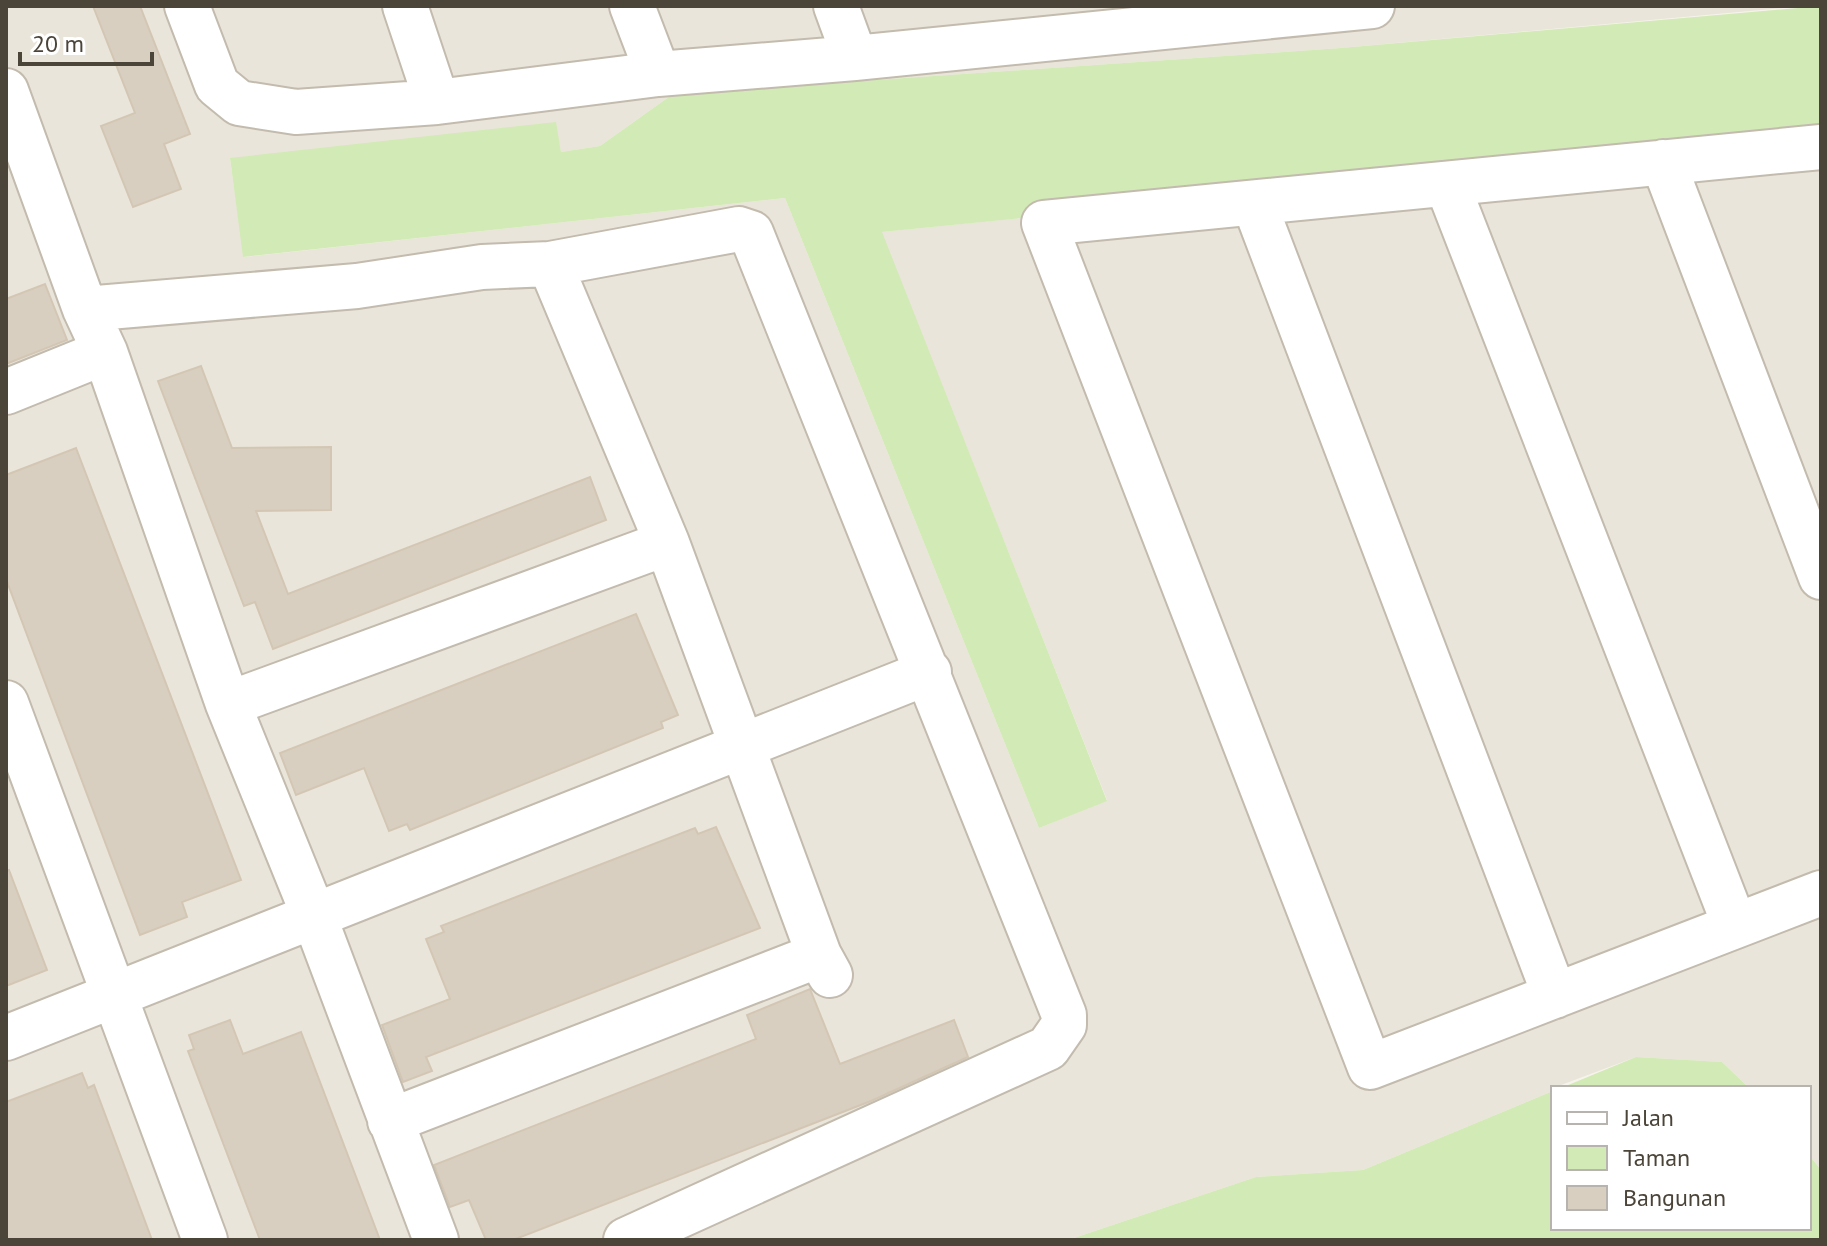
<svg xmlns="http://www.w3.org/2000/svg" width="1827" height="1246" viewBox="0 0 1827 1246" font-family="'PT Sans',sans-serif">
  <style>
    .residential { fill: #eae5da }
    .green { fill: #d2eab5 }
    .building { fill: #d8cfc1; stroke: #d3c7b4; stroke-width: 2 }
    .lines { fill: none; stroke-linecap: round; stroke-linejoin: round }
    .minor-casing { stroke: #c2bbae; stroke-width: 48 }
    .minor { stroke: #fff; stroke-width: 44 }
  </style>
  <rect width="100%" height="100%" fill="#f6f3ec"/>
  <path class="residential" d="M 6,6 L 1806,6 L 1341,48 L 673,94 L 600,146 L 561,152 L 555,123 L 230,159 L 244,257 L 785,198 L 1039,828 L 1107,800 L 881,232 L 1821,138 L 1821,1170 L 1809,1155 L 1809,1088 L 1749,1088 L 1722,1062 L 1636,1057 L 1553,1088 L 1553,1091 L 1363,1170 L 1256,1177 L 1068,1240 L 6,1240 Z"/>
  <path class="green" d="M 1821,6 L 1821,138 L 882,232 L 1107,801 L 1039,828 L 785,198 L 243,257 L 230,158 L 556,122 L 561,152 L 600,146 L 673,94 L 1341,48 Z
    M 1636,1057 L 1722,1062 L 1749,1088 L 1561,1088 Z
    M 1553,1091 L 1553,1228 L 1809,1228 L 1809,1155 L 1821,1170 L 1821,1240 L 1068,1240 L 1256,1177 L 1363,1170 Z"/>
  <path class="building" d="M 93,6 L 140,6 L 190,134 L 164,144 L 181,189 L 133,207 L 101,126 L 135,113 Z
    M 45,284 L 67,340 L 6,364 L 6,299 Z
    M 201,366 L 232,448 L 331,447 L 331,510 L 256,511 L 288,594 L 590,477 L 606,520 L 273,649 L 255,602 L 244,606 L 158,381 Z
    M 76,448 L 241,880 L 182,902 L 187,917 L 140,935 L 6,579 L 6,475 Z
    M 636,614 L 678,715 L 661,722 L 663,728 L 410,830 L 407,824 L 389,831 L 364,768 L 296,795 L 280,753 Z
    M 716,827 L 760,928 L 426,1057 L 432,1071 L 403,1082 L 382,1025 L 450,999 L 426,939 L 444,932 L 441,926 L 695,828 L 698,834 Z
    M 9,870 L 47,970 L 6,986 L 6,871 Z
    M 810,989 L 840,1064 L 954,1020 L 968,1057 L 871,1101 L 513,1240 L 486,1240 L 469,1200 L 450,1207 L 434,1165 L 756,1039 L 747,1015 Z
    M 230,1020 L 243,1054 L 301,1032 L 380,1240 L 260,1240 L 188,1051 L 194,1049 L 189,1035 Z
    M 82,1073 L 88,1088 L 94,1085 L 152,1240 L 6,1240 L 6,1102 Z"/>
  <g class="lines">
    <g class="minor-casing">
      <path id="minor" d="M 187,6 L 217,85 L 239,103 L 296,112 L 437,102 L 658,74 L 855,58 L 1372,6
        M 405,6 L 437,102
        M 632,6 L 658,74
        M 836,6 L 855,58
        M 6,91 L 85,309 L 105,352 L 228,704 L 314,916 L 436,1240
        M 1821,147 L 1044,223 L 1370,1067 L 1821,893
        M 1663,162 L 1821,577
        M 1447,184 L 1735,926
        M 1254,203 L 1555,996
        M 85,309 L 357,286 L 482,267 L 550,264
        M 6,392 L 105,352
        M 6,703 L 205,1240
        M 228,704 L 667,543
        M 6,1038 L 929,672
        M 390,1121 L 819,955
        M 626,1240 L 1048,1048 L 1064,1025 L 1064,1015 L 751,233 L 739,229 L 550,264 L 667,543 L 819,955 L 830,975"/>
    </g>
    <use href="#minor" class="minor"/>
  </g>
  <rect width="1827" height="1246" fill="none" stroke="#4b4439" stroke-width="16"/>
  <rect x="1551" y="1086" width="260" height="144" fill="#ffffff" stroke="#b7b4b0" stroke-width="2"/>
  <rect x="1567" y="1112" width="40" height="12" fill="#ffffff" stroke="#b7b4b0" stroke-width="2"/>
  <text x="1623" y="1126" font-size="24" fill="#4b4439">Jalan</text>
  <rect x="1567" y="1146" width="40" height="24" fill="#d2eab5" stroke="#b7b4b0" stroke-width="2"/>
  <text x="1623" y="1166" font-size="24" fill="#4b4439">Taman</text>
  <rect x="1567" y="1186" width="40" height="24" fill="#d8cfc1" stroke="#b7b4b0" stroke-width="2"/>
  <text x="1623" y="1206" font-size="24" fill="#4b4439">Bangunan</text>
  <path d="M20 52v12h132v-12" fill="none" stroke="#4b4439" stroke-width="4"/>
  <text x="32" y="52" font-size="24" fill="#4b4439" stroke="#ffffff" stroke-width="6" paint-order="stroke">20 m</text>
</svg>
